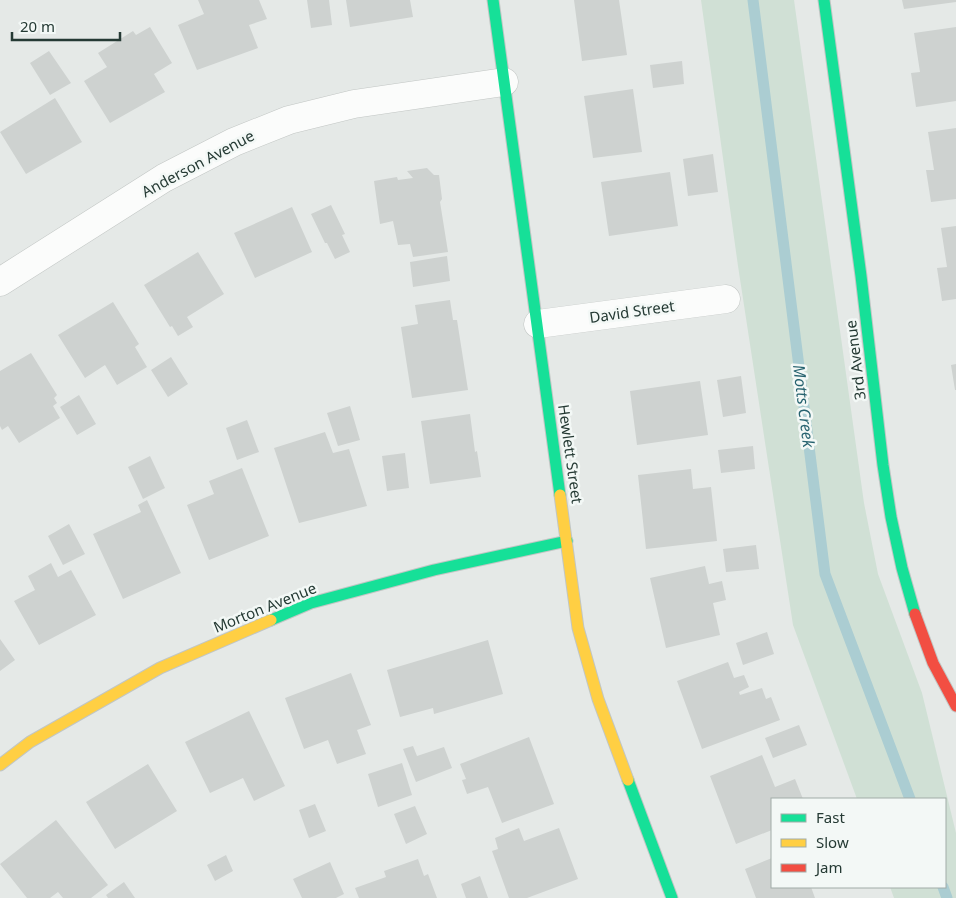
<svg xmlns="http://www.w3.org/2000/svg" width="956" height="898" viewBox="0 0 956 898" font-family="'Noto Sans',sans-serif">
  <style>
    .green { fill: #d0e0d5 }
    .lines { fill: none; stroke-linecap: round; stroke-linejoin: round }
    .stream { stroke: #abcdd2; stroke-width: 11 }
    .building { fill: #ced2d0 }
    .street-casing { stroke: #c2c6c4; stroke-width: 29 }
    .fast-casing { stroke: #c1c6c4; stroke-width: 13 }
    .slow-casing { stroke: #c1c6c4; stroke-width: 13 }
    .jam-casing { stroke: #c1c6c4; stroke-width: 13 }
    .street { stroke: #fbfcfb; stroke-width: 28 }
    .fast { stroke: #16e098; stroke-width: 11 }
    .slow { stroke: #ffcf43; stroke-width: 11 }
    .jam { stroke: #f24e42; stroke-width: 11 }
    .labels { text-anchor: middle; stroke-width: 5; stroke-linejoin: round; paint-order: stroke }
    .street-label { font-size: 15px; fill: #253a34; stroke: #f3f8f6 }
    .water-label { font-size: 16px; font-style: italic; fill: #26626f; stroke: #f3f8f6 }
  </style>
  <rect width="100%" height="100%" fill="#e5e9e7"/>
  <path class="green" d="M 701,0 L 794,0 L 864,503 L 878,574 L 922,693 L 956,833 L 956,898 L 894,898 L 890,887 L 945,887 L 945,799 L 857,799 L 793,625 L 738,266 Z"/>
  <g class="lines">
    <path class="stream" d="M 753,0 L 825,574 L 910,799
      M 943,887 L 947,898"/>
  </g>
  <path class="building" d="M 198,0 L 259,0 L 267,19 L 249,25 L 258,48 L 197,70 L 178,25 L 204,14 Z
    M 307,0 L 329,0 L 332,25 L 311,28 Z
    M 346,0 L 410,0 L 413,17 L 350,27 Z
    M 574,0 L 619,0 L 627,55 L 582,61 Z
    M 902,0 L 956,0 L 956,2 L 904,9 Z
    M 150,27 L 172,63 L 154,74 L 165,92 L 110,123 L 84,81 L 107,67 L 98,53 L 133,31 L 136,35 Z
    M 956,27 L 956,101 L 916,107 L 911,73 L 920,72 L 914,33 Z
    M 49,51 L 71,83 L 50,95 L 30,63 Z
    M 682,61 L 684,84 L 653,88 L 650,65 Z
    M 633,89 L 642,152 L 593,158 L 584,96 Z
    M 55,98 L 82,142 L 26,174 L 0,132 Z
    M 956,128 L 956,199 L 931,202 L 926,170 L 934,170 L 928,132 Z
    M 713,154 L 718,192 L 688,196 L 683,159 Z
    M 427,168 L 434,175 L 439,175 L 442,199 L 440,202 L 448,252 L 413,257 L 410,244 L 398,245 L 393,221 L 380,224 L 374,181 L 397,177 L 398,180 L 413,178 L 407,171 Z
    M 670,172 L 678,226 L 609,236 L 601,182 Z
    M 331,205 L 345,234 L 342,235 L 350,252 L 335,259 L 327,243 L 325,243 L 311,214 Z
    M 292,207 L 312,252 L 255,278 L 234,233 Z
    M 956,226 L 956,299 L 942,301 L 937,268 L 947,267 L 941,228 Z
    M 198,252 L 224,294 L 187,317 L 193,327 L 178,336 L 172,326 L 170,327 L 144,285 Z
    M 447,256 L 450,281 L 413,287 L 410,262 Z
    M 450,300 L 453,320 L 457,320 L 468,390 L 412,398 L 401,327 L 418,324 L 415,305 Z
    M 113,302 L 139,344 L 135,347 L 147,367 L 117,385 L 105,365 L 85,378 L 58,335 Z
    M 31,353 L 57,395 L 54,398 L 57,403 L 53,406 L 60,418 L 19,443 L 8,426 L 2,430 L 0,426 L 0,371 Z
    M 171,357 L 188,384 L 168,397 L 151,370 Z
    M 956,364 L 956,390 L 955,390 L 951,365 Z
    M 741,376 L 746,413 L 723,417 L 717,380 Z
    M 700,381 L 708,435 L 637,445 L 630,391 Z
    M 79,395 L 96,424 L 77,435 L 60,407 Z
    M 350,406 L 360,440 L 338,446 L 327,413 Z
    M 470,414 L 475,452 L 477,451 L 481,477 L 430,484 L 421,421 Z
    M 247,420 L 259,452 L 237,460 L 226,428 Z
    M 325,432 L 333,453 L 349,449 L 367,506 L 299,523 L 274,448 Z
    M 753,446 L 755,469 L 721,473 L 718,450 Z
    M 405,453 L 409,488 L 387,491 L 382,456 Z
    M 150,456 L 165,488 L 143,499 L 128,467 Z
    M 242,468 L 269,536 L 209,560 L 187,505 L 214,494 L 209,481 Z
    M 691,469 L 693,489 L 711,487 L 717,541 L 646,549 L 638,475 Z
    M 147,500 L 181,573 L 123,599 L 93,534 L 141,512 L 138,505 Z
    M 69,524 L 85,554 L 63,565 L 48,536 Z
    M 756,545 L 759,569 L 726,572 L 723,549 Z
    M 51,563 L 58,577 L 71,570 L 96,615 L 39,645 L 14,601 L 35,590 L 28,576 Z
    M 705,566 L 709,584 L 722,581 L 726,600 L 713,603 L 720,635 L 666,648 L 650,578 Z
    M 767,632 L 774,654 L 743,665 L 736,643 Z
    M 0,639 L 15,660 L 0,671 Z
    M 488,640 L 503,694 L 434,714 L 433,708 L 400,717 L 387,670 Z
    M 728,662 L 734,678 L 744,675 L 749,687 L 739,692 L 740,695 L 762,688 L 766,699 L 771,697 L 780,720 L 702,749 L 677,681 Z
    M 351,673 L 371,725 L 357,730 L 366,754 L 337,764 L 328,740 L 304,749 L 285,698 Z
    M 249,711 L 285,786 L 254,801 L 243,778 L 210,793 L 185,742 Z
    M 799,725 L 807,745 L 773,758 L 765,738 Z
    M 529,737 L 554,804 L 502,823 L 488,787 L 467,794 L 462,780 L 466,779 L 460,764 Z
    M 413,746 L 417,756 L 444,747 L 452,768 L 416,782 L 403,749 Z
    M 762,755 L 775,787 L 795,779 L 803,799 L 772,799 L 772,830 L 736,844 L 710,776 Z
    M 402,763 L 412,795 L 378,807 L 368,774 Z
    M 148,764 L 177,811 L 115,849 L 86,802 Z
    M 315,804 L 326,831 L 309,838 L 299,810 Z
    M 415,806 L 427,834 L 406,844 L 394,814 Z
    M 56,820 L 108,885 L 91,898 L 63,898 L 58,892 L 50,898 L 27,898 L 0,864 Z
    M 519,828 L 524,841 L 559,828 L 578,879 L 527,898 L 509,898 L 492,851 L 498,849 L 495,838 Z
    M 226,855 L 233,871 L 215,881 L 207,865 Z
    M 772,858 L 772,887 L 811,887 L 815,898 L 756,898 L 745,869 Z
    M 418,859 L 424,876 L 428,874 L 437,898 L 359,898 L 355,888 L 386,877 L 384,871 Z
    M 330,862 L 344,894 L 336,898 L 302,898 L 293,879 Z
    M 480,876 L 488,898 L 466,898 L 461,884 Z
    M 124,882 L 135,898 L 108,898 L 106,895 Z"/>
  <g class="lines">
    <g class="street-casing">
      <path id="street" d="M 0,282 L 164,178 L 234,142 L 289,120 L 354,104 L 504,82
        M 538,324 L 726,299"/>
    </g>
    <g class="fast-casing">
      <path id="fast" d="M 493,0 L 560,495
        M 824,0 L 861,276 L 883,465 L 891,517 L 902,568 L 915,614
        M 271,620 L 311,603 L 434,570 L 567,541
        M 628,780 L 672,898"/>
    </g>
    <g class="slow-casing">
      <path id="slow" d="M 560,495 L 578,628 L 598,699 L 628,780
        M 0,765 L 30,742 L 160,668 L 271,620"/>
    </g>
    <g class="jam-casing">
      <path id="jam" d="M 915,614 L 933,663 L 956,706"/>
    </g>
    <use href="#street" class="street"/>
    <use href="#fast" class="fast"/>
    <use href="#slow" class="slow"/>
    <use href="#jam" class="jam"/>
  </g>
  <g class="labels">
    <g class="street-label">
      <text transform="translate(198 164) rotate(-28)" y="5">Anderson Avenue</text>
      <text transform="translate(632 312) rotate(-8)" y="5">David Street</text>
      <text transform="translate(856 360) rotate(-97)" y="5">3rd Avenue</text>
      <text transform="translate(570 454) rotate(82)" y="5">Hewlett Street</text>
      <text transform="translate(265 608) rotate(-22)" y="5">Morton Avenue</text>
    </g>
    <g class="water-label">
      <text transform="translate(804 406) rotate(83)" y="6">Motts Creek</text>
    </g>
  </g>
  <rect x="771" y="798" width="175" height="90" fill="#f3f8f6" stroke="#a1aca8"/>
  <rect x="781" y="814" width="25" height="8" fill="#16e098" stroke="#a1aca8"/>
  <text x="816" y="823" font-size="15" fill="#253a34">Fast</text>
  <rect x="781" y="839" width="25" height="8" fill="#ffcf43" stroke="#a1aca8"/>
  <text x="816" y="848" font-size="15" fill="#253a34">Slow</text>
  <rect x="781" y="864" width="25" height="8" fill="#f24e42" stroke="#a1aca8"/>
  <text x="816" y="873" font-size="15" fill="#253a34">Jam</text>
  <path d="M12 32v8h108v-8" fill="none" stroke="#253a34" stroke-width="2.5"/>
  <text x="20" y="32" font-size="15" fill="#253a34" stroke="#f3f8f6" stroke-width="4" paint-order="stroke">20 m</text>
</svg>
